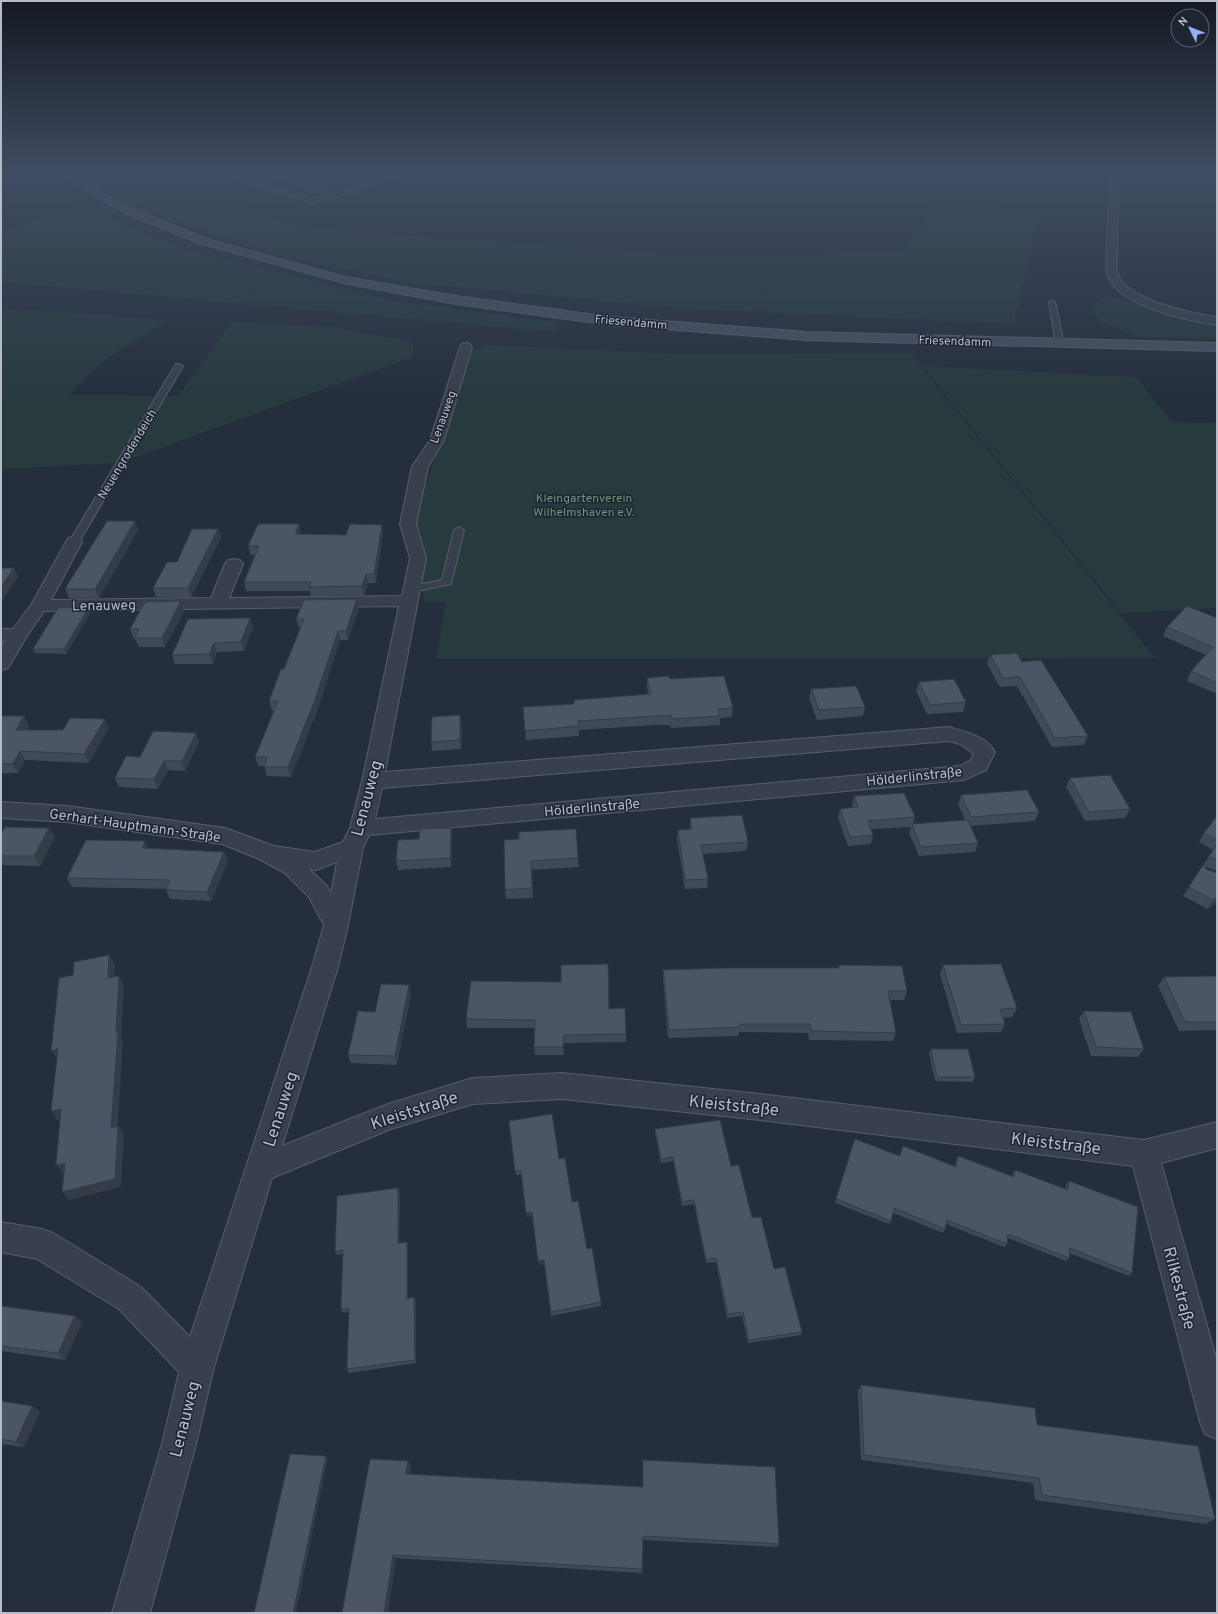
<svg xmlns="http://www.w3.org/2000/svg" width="1218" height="1614" viewBox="0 0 1218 1614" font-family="Overpass,sans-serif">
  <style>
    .green { fill: #273a3e }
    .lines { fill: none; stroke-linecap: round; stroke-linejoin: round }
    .lane-casing { stroke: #575e6b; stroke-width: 2 }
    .street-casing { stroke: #575e6b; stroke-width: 2 }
    .secondary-casing { stroke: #575e6b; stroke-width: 2 }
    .lane { fill: #39404d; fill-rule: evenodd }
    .street { fill: #39404d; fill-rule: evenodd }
    .secondary { fill: #474f60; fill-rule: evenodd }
    .wall { fill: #404958 }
    .shaded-wall { fill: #343c47 }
    .building { fill: #4b5566; stroke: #343c47 }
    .labels { text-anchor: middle; stroke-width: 3; stroke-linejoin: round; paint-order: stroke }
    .far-street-label { font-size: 12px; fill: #b5bcc8; stroke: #1e2532 }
    .far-park-label { font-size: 12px; fill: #6d9879; stroke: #1e2532 }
    .street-label { font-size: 14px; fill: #b5bcc8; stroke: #1e2532 }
    .near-street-label { font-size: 17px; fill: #b5bcc8; stroke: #1e2532 }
  </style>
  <rect width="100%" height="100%" fill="#252e3d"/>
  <path class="green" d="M 186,190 L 288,223 L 357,232 L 700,256 L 903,251 L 942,198 L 1040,216 L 1013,324 L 680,308 L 405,282 L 270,253 L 148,212 L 146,202 Z
    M 87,205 L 145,235 L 202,254 L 390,300 L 559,323 L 556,332 L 1,282 L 1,230 Z
    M 1105,295 L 1187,318 L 1217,323 L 1217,339 L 1139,337 L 1100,322 L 1091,305 Z
    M 5,309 L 108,315 L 167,321 L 104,360 L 69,395 L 178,396 L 232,322 L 332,327 L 413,342 L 413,357 L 119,463 L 1,469 L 1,312 Z
    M 485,345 L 677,354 L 910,353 L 1155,658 L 436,659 L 446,602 L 424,602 L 416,513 L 472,350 Z
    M 922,366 L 1136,377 L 1172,422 L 1217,423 L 1217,608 L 1121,613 Z"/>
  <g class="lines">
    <g class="lane-casing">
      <path id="lane" d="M 229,174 L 236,174 L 255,182 L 312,199 L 331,195 L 310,189 L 271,174 L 279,174 L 337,193 L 396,174 L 405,174 L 340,196 L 312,203 L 251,184 Z
        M 1052,300 L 1055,302 L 1064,344 L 1060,346 L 1056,344 L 1049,302 Z
        M 176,364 L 179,364 L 183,366 L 79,542 L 74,545 L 71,544 L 69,542 Z
        M 459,527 L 464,530 L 451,584 L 412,592 L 408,591 L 407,589 L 408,587 L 442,580 L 454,530 Z"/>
    </g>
    <g class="street-casing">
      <path id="street" d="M 1110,174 L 1120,174 C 1117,200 1117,225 1117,251 C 1117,259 1115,268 1118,275 C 1127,300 1194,314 1217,317 L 1217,325 C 1188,321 1108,305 1106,268 Z
        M 466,343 L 470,344 L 472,347 L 444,440 L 428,467 L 416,524 L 426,558 L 385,772 L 949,727 C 966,732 986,736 995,752 L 986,770 L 964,780 L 369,835 L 363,848 L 348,925 L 338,967 L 282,1146 L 388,1104 L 473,1078 L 562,1073 L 751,1093 L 1144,1140 L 1217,1122 L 1217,1148 L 1161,1163 L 1217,1361 L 1217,1439 L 1205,1434 L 1200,1422 L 1133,1166 L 751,1119 L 562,1099 L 473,1104 L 391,1129 L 272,1178 L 214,1367 L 196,1444 L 150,1613 L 112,1613 L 162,1444 L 179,1372 L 119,1309 L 37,1259 L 1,1252 L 1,1222 L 42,1229 L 53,1233 L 141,1287 L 190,1337 L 312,967 L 324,925 L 309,897 L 285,873 L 257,858 L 222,844 L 67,822 L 1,818 L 1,802 L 67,806 L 225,828 L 274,846 L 315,852 L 343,842 L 350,828 L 362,781 L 399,606 L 44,611 L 27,636 L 8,668 L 1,670 L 1,648 L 5,641 L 1,641 L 1,629 L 13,629 L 31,605 L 66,542 L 68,538 L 74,537 L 80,538 L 82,542 L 51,600 L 211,598 L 225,564 L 228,560 L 234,559 L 240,560 L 243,564 L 229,598 L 402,596 L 410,558 L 400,524 L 412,467 L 430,440 L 460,347 L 462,344 ZM 949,741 L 960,744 L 974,754 L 971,760 L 960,766 L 375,819 L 382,788 ZM 337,862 L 331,893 L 326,885 L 309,869 L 316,870 Z"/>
    </g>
    <g class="secondary-casing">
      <path id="secondary" d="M 66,174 L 76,174 L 100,192 L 142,213 L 210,240 L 345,277 L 456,296 L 611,317 L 806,332 L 1217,343 L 1217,351 L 806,340 L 611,325 L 456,304 L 344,283 L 202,244 L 134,217 L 94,196 Z"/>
    </g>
    <use href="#lane" class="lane"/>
    <use href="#street" class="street"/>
    <use href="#secondary" class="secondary"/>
  </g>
  <path class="wall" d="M 135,521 L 138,530 L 99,598 L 69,598 L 65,589 Z
    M 299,524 L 301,533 L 300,534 L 346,535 L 383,533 L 376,583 L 368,583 L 364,595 L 311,596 L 310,591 L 246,591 L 244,582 L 255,555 L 251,555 L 248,546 Z
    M 218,529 L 221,537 L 191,597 L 156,597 L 153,588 L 177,562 Z
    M 1,568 L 14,568 L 18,577 L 3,599 L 1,599 Z
    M 359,608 L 348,640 L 340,640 L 317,711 L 291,777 L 267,776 L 264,766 L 258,766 L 255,757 L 274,711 L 272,711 L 269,701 L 284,669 L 300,628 L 299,628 L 296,619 Z
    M 184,611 L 165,647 L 139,647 L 135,639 L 134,639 L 130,629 Z
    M 91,612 L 66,654 L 35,653 L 33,649 Z
    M 250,618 L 253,627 L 244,651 L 217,652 L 213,664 L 175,664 L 172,655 Z
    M 1217,618 L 1217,694 L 1187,681 L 1191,671 L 1206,655 L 1163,636 L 1167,627 Z
    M 990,655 L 1022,662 L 1088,736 L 1084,745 L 1052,747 L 1017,686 L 1000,687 L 987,664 Z
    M 647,678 L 670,679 L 733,708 L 732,717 L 720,718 L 720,725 L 671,728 L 670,725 L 654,725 L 579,730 L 579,736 L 526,740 L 523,707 L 574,704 L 574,700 L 648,694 L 647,687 Z
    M 919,682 L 966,702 L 963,712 L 927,714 L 916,691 Z
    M 811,689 L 865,707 L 863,716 L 817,720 L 809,698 Z
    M 1,716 L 29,726 L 27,730 L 63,730 L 109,728 L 89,763 L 25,760 L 18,773 L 1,773 Z
    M 462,725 L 461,749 L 432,751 L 431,742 Z
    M 196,733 L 199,742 L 185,771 L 168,770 L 158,789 L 119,787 L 115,778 L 140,757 Z
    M 1070,778 L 1130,809 L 1125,818 L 1085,821 L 1066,787 Z
    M 961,795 L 1039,812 L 1035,821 L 970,826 L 978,843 L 975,852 L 919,856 L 909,833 L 911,827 L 871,829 L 873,835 L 871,844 L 848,846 L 838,818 L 840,809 L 853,808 L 852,806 L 854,796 L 915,817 L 913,824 L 965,820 L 958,804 Z
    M 1217,816 L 1217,871 L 1207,867 L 1205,867 L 1206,869 L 1217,873 L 1217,902 L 1208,909 L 1183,896 L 1213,850 L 1199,842 L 1204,833 Z
    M 690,818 L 748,842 L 746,851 L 703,854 L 708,879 L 707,888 L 685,889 L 677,839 L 678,830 L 690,829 Z
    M 49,828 L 55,837 L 40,866 L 1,865 L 1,833 Z
    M 451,828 L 452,837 L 451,867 L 398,870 L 396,861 L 419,839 Z
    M 519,839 L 578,858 L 579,867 L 532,870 L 533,898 L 506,899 L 505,890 Z
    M 145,841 L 148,848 L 224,852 L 228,861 L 211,901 L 170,899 L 166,890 L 166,889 L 72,887 L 67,878 Z
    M 839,965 L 907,991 L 904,1000 L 890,1000 L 896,1033 L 893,1041 L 809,1040 L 808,1033 L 739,1032 L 738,1036 L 668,1038 L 663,979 L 663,970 L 838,968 Z
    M 943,965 L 1017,1008 L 1012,1017 L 1003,1018 L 1005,1024 L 1001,1032 L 957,1033 L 940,974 Z
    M 1217,976 L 1217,1030 L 1179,1031 L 1158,986 L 1164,977 Z
    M 409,985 L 411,994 L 397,1065 L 351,1063 L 348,1055 L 375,1012 Z
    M 609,1009 L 626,1034 L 626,1042 L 564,1043 L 564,1055 L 535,1055 L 534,1047 L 535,1028 L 467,1028 L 466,1019 Z
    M 1084,1011 L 1144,1049 L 1138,1057 L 1091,1056 L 1079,1019 Z
    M 931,1049 L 975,1077 L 973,1082 L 935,1081 L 929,1053 Z
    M 509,1121 L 559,1159 L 587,1249 L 601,1302 L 601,1306 L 551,1316 L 544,1264 L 539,1265 L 532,1216 L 527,1217 L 521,1175 L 516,1175 Z
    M 655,1129 L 731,1166 L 752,1218 L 802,1332 L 801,1335 L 748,1343 L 742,1316 L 727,1318 L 716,1262 L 706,1263 L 694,1204 L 682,1206 L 673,1161 L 661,1163 L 655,1133 Z
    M 853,1143 L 900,1156 L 903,1146 L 955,1166 L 956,1160 L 958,1156 L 1012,1177 L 1013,1174 L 1015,1170 L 1065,1189 L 1066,1185 L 1069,1181 L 1132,1273 L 1129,1276 L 1069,1253 L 1069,1258 L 1066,1261 L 1008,1238 L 1007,1244 L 1004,1247 L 946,1224 L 945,1229 L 943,1233 L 893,1213 L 891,1221 L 889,1224 L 835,1203 Z
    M 398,1188 L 400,1192 L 399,1243 L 408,1245 L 408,1299 L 416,1301 L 416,1363 L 349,1373 L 347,1369 L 349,1312 L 343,1313 L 341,1310 L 343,1254 L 337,1255 L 335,1252 Z
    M 1,1306 L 82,1322 L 65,1360 L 1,1351 Z
    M 861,1385 L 1037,1425 L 1215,1519 L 1206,1524 L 1035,1500 L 1033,1483 L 861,1460 L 858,1391 Z
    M 1,1401 L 32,1406 L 40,1412 L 24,1447 L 1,1444 Z
    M 643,1460 L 779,1544 L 777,1547 L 643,1540 L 642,1573 L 396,1558 L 388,1613 L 342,1613 L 408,1461 L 411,1466 L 409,1475 L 643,1487 Z"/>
  <path class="shaded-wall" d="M 135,521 L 138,530 L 99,598 L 95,589 Z
    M 299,524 L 301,533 L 297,543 L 295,534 Z
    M 382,525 L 383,533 L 376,583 L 374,574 Z
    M 218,529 L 221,537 L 191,597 L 188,588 Z
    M 14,568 L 18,577 L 3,599 L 1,594 L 1,587 Z
    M 366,574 L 368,583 L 364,595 L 362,586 Z
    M 357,599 L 359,608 L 348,640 L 346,631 Z
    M 181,601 L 184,611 L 165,647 L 162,638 Z
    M 89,607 L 91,612 L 66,654 L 64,649 Z
    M 250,618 L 253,627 L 244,651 L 241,642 Z
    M 338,631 L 340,640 L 317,711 L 291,777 L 288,767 Z
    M 214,643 L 217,652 L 213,664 L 209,654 Z
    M 460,715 L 462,725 L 461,749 L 460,740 Z
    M 24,716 L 29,726 L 21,739 L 16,730 Z
    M 105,719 L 109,728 L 89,763 L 84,754 Z
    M 196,733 L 199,742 L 185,771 L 182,761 Z
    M 20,751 L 25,760 L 18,773 L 12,764 Z
    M 164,761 L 168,770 L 158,789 L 154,779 Z
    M 49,828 L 55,837 L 40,866 L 34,856 Z
    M 451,828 L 452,837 L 451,867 L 450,858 Z
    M 145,841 L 149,851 L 142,848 Z
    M 224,852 L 228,861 L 211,901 L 207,892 Z
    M 1217,897 L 1217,902 L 1208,909 L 1213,900 Z
    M 109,955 L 115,964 L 113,987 L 108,978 Z
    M 119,976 L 124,985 L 121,1038 L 123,1041 L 117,1136 L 111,1128 Z
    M 409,985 L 411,994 L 397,1065 L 395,1056 Z
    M 564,1035 L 564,1055 L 563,1047 Z
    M 58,1049 L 57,1059 L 51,1051 Z
    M 61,1109 L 68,1117 L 57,1120 L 51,1111 Z
    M 118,1126 L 124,1134 L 121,1187 L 69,1200 L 62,1192 Z
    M 65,1163 L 72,1171 L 63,1173 L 56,1165 Z
    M 398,1188 L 400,1192 L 399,1246 L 398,1243 Z
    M 532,1212 L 532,1216 L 527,1217 L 526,1213 Z
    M 407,1242 L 408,1245 L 408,1302 L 407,1299 Z
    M 544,1260 L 544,1264 L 539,1265 L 538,1261 Z
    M 414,1297 L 416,1301 L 416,1363 L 415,1360 Z
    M 75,1316 L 82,1322 L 65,1360 L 58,1353 Z
    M 32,1406 L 40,1412 L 24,1447 L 16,1442 Z
    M 326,1456 L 328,1458 L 296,1613 L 293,1613 Z
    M 408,1461 L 411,1466 L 409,1479 L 406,1474 Z
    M 393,1555 L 396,1558 L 388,1613 L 384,1613 Z"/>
  <path class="building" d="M 107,521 L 135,521 L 95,589 L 65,589 Z
    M 258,524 L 299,524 L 295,534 L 346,535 L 350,524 L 382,525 L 374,574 L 366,574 L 362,586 L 309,587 L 311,582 L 244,582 L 259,546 L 248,546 Z
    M 192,529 L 218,529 L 188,588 L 153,588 L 167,562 L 177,562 Z
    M 1,568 L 14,568 L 1,587 Z
    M 357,599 L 346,631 L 338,631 L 314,702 L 288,767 L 264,767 L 267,757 L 255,757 L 278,701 L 269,701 L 281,669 L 284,669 L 304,619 L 296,619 L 304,600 Z
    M 181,601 L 162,638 L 135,638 L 139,629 L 130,629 L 145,602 Z
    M 1187,606 L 1217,618 L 1217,683 L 1191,671 L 1213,647 L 1167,627 Z
    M 89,607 L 64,649 L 33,649 L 58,608 Z
    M 250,618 L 241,642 L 214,643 L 209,654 L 172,655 L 188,619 Z
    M 1017,653 L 1022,662 L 1041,660 L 1088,736 L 1055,738 L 1020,677 L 1003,678 L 990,655 Z
    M 669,676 L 670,679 L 724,676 L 733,708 L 719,709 L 720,716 L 672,719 L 671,715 L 655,716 L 578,721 L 579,726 L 525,731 L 523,707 L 574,704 L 574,700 L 651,694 L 647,678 Z
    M 954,679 L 966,702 L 930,705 L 919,682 Z
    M 856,686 L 865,707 L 819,710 L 811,689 Z
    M 460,715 L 460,740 L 431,742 L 432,717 Z
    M 1,716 L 24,716 L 16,730 L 63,730 L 70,718 L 105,719 L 84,754 L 20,751 L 12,764 L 1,764 Z
    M 153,731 L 196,733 L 182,761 L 164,761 L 154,779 L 115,778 L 126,756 L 140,757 Z
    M 1110,775 L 1130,809 L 1089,812 L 1070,778 Z
    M 1027,790 L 1039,812 L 971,817 L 961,795 Z
    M 904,793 L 915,817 L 868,821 L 873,835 L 850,837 L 840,809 L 858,807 L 854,796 Z
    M 742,815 L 748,842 L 701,845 L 708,879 L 685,880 L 678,830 L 692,829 L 690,818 Z
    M 1217,816 L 1217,840 L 1204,833 Z
    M 968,820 L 978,843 L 921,847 L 912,824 Z
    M 5,827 L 49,828 L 34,856 L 1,856 L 1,833 Z
    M 451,828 L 450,858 L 396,861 L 398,840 L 419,839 L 420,829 Z
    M 576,829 L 578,858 L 531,861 L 532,888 L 505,890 L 504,840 L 519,839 L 519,832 Z
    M 86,840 L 145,841 L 142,848 L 224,852 L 207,892 L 166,890 L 170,880 L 67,878 Z
    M 1217,844 L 1217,860 L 1212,858 L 1208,858 Z
    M 1203,865 L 1206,869 L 1217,873 L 1217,897 L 1213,900 L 1189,887 Z
    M 109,955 L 108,978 L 119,976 L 116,1033 L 118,1032 L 111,1128 L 118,1126 L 115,1179 L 62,1192 L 65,1163 L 56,1165 L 61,1109 L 51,1111 L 58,1049 L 51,1051 L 59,978 L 73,975 L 74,962 Z
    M 608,964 L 609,1009 L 625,1008 L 626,1034 L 564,1035 L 563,1047 L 534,1047 L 535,1020 L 466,1019 L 471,981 L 561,982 L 561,965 Z
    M 1001,964 L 1017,1008 L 1000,1009 L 1005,1024 L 961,1025 L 943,965 Z
    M 839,965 L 902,966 L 907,991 L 888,991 L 896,1033 L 811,1031 L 810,1024 L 740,1024 L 740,1027 L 669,1030 L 663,970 L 725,968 L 839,968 Z
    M 1217,976 L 1217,1022 L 1185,1022 L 1164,977 Z
    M 381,984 L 409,985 L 395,1056 L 348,1055 L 358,1011 L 375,1012 Z
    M 1084,1011 L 1131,1012 L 1144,1049 L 1096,1047 Z
    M 931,1049 L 968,1049 L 975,1077 L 937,1077 Z
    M 552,1114 L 559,1159 L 565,1158 L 572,1202 L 578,1201 L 587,1249 L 592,1248 L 601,1302 L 551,1312 L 544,1260 L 538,1261 L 532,1212 L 526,1213 L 521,1171 L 515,1171 L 509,1121 Z
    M 720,1120 L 731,1166 L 739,1165 L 752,1218 L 761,1217 L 774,1269 L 785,1267 L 802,1332 L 749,1340 L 743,1312 L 728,1314 L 716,1258 L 706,1260 L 694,1200 L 682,1202 L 673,1157 L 661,1159 L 655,1129 Z
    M 855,1139 L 900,1156 L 903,1146 L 956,1167 L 958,1156 L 1014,1177 L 1015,1170 L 1068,1190 L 1069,1181 L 1138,1207 L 1132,1273 L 1070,1248 L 1069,1258 L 1008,1234 L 1007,1244 L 947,1220 L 945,1229 L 894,1208 L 891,1221 L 836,1199 Z
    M 398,1188 L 398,1243 L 407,1242 L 407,1299 L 414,1297 L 415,1360 L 347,1369 L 349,1308 L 341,1310 L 343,1250 L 335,1252 L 337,1196 Z
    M 1,1306 L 75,1316 L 58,1353 L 1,1346 Z
    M 861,1385 L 1035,1408 L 1037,1425 L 1198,1446 L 1215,1519 L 1042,1495 L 1039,1478 L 864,1455 Z
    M 1,1401 L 32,1406 L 16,1442 L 1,1439 Z
    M 290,1454 L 326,1456 L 293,1613 L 254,1613 Z
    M 370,1459 L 408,1461 L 406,1474 L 643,1487 L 643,1460 L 775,1467 L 779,1544 L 643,1536 L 642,1569 L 393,1555 L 384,1613 L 342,1613 Z"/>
  <linearGradient id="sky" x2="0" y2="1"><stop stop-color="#141922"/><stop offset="0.43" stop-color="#404c62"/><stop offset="1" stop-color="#404c62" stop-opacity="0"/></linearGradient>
  <rect width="1218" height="400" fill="url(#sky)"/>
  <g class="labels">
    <g class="far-street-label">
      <text transform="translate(631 322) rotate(5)" y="4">Friesendamm</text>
      <text transform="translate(955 341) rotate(2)" y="4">Friesendamm</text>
      <text transform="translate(443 417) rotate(-70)" y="4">Lenauweg</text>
      <text transform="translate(127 454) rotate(-59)" y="4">Neuengrodendeich</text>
    </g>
    <g class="far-park-label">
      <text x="584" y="502">Kleingartenverein<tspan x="584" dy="14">Wilhelmshaven e.V.</tspan></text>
    </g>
    <g class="street-label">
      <text transform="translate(104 605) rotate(-1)" y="5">Lenauweg</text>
      <text transform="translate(914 776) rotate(-6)" y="5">Hölderlinstraße</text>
      <text transform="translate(592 807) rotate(-5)" y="5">Hölderlinstraße</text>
      <text transform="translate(135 825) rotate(8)" y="5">Gerhart-Hauptmann-Straße</text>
    </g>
    <g class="near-street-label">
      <text transform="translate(366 798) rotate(-75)" y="6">Lenauweg</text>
      <text transform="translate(734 1105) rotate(6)" y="6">Kleiststraße</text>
      <text transform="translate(280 1109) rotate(-72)" y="6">Lenauweg</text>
      <text transform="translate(414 1110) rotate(-18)" y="6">Kleiststraße</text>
      <text transform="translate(1056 1143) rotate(7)" y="6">Kleiststraße</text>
      <text transform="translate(1180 1288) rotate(75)" y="6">Rilkestraße</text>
      <text transform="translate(184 1419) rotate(-76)" y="6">Lenauweg</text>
    </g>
  </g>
  <rect width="1218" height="1614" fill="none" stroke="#b5bcc8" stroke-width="4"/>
  <g transform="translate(1190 28) rotate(313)"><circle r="19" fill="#1e2532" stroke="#5a616e"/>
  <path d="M0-3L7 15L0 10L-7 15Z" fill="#8fb1f3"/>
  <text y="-6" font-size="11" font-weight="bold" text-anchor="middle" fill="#b5bcc8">N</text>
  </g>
</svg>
